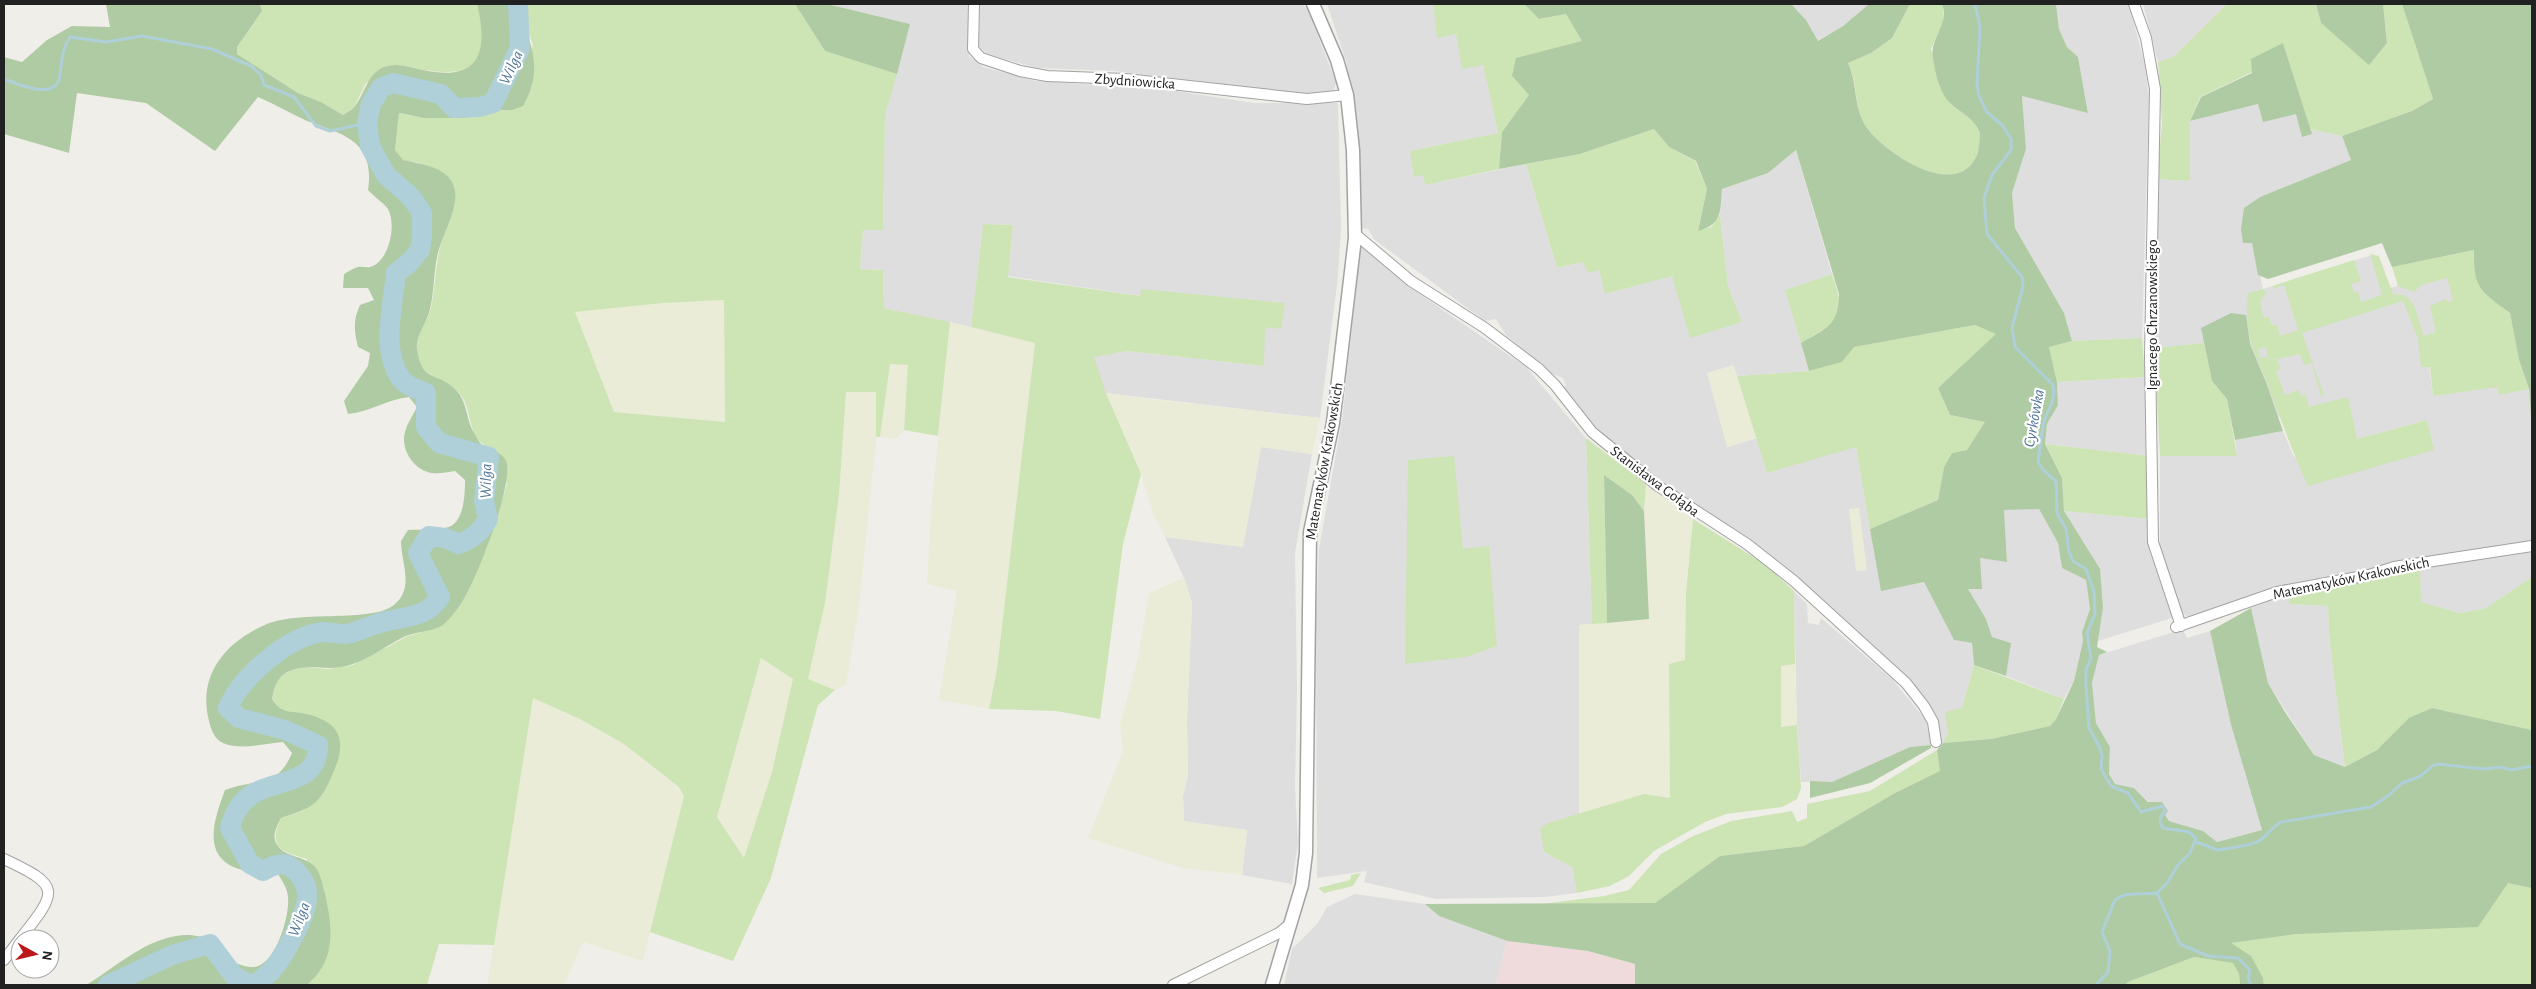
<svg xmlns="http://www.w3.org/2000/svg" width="2536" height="989" viewBox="0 0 2536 989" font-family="'Alegreya Sans',sans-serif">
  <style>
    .residential { fill: #dfdede }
    .commercial { fill: #efdbdb }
    .farmland { fill: #ebecd7 }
    .grass { fill: #cde4b5; fill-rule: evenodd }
    .forest { fill: #afcba3 }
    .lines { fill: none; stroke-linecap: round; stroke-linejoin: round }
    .stream { stroke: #afd0d9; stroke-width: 3 }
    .river { stroke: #afd0d9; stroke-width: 20 }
    .minor-casing { stroke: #a2a2a2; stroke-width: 12 }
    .tertiary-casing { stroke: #a2a2a2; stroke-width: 15 }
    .minor { stroke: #fff; stroke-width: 10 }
    .tertiary { stroke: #fff; stroke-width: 12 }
    .labels { text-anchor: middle; stroke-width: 4.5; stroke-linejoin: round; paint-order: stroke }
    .street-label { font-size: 15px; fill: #212121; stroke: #fff }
    .water-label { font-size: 16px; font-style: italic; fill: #507598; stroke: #fff }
  </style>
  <rect width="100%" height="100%" fill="#f0eee9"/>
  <path class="residential" d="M 827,4 L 968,4 L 969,56 L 983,67 L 1036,81 L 1162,89 L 1254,103 L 1338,103 L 1341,226 L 1338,277 L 1320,418 L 1106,393 L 1093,357 L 1127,351 L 1264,366 L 1141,289 L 1141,296 L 1008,276 L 1013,225 L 983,224 L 971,327 L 884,308 L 883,270 L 860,269 L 863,230 L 883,229 L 885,115 L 910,24 Z
    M 978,4 L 1302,4 L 1307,9 L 1336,82 L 1334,90 L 1312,95 L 1286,94 L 1241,86 L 1115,71 L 1037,68 L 987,54 L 978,45 Z
    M 1327,4 L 1433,4 L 1437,37 L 1456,34 L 1483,65 L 1498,133 L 1410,151 L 1423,175 L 1425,185 L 1526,164 L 1557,268 L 1583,262 L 1599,270 L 1606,294 L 1672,275 L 1742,322 L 1728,286 L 1720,215 L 1722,189 L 1768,173 L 1796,150 L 1832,274 L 1786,290 L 1809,371 L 1737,376 L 1733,365 L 1727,447 L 1757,438 L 1767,473 L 1856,446 L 1881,590 L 1924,582 L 1954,640 L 1972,643 L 1974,665 L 1962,708 L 1946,712 L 1948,733 L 1943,743 L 1940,742 L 1933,713 L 1783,565 L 1737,531 L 1700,510 L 1585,421 L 1562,387 L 1566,386 L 1563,378 L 1550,373 L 1506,335 L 1496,319 L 1485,321 L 1375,240 L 1368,229 L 1362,228 L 1353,100 L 1346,61 Z
    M 1791,4 L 1869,4 L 1843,26 L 1817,41 L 1806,20 Z
    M 2056,4 L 2129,4 L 2145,66 L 2149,98 L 2142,338 L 2072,341 L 2064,313 L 2015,228 L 2012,193 L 2026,149 L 2022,95 L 2088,112 L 2078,57 L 2067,47 L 2059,29 Z
    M 2143,4 L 2227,4 L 2173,57 L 2158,62 Z
    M 2258,104 L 2296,114 L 2310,129 L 2342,136 L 2351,160 L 2260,197 L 2244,208 L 2263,289 L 2372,255 L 2389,288 L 2473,269 L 2421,367 L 2429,366 L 2433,396 L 2498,386 L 2500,394 L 2529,389 L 2532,429 L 2532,543 L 2405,562 L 2291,585 L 2203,615 L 2186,616 L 2180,610 L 2160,545 L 2160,456 L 2237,456 L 2235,440 L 2283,431 L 2294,457 L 2390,462 L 2433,450 L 2427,420 L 2357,439 L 2279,417 L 2201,328 L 2204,343 L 2154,348 L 2157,179 L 2190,181 L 2190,121 Z
    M 1361,245 L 1411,288 L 1526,367 L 1586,438 L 1592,624 L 1579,625 L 1579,815 L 1548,823 L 1544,852 L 1572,867 L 1577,893 L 1545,897 L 1436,899 L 1364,882 L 1367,871 L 1317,878 L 1316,621 L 1319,549 L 1342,420 Z
    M 2145,377 L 2149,456 L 2045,444 L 2047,424 L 2058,405 L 2057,382 Z
    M 1261,447 L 1312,454 L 1295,553 L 1297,689 L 1295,788 L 1298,842 L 1292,884 L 1242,875 L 1247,830 L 1184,822 L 1183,796 L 1188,775 L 1187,721 L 1192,603 L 1184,578 L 1165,537 L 1243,547 Z
    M 2039,509 L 2058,543 L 2062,568 L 2086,580 L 2090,609 L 2082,632 L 2083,641 L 2074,681 L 2064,699 L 2006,676 L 2010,643 L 1992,637 L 1986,619 L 1967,589 L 1979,558 L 2007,561 L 2004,510 Z
    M 2064,511 L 2149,519 L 2148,547 L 2172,618 L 2098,641 L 2103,608 Z
    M 2532,552 L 2532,577 L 2486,608 L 2459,613 L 2420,602 L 2420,568 Z
    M 1794,591 L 1807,604 L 1808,623 L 1819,625 L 1821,618 L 1892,679 L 1926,720 L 1933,737 L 1931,745 L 1910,747 L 1832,782 L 1801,782 L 1797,725 Z
    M 2290,593 L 2290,604 L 2328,606 L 2329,634 L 2345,767 L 2314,755 L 2268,683 L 2251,608 Z
    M 2177,631 L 2184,632 L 2187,638 L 2210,631 L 2231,725 L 2262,830 L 2217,842 L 2203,831 L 2169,821 L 2134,788 L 2115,784 L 2109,774 L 2110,747 L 2096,723 L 2092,683 L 2099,655 Z
    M 1355,894 L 1425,904 L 1439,916 L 1507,941 L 1496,985 L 1284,985 L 1292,949 L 1318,923 L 1327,907 Z"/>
  <path class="commercial" d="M 1507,941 L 1588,951 L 1635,964 L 1635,985 L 1496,985 Z"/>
  <path class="farmland" d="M 724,300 L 725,423 L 614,412 L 575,312 L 663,303 Z
    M 950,322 L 1035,343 L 997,669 L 989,709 L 939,700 L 957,591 L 927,584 L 931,511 Z
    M 890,364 L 909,365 L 904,430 L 896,439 L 880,437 Z
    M 1733,365 L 1757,438 L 1727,447 L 1707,373 Z
    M 846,392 L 876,392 L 877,431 L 859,607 L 846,685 L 835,690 L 808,680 L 825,603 L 839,495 Z
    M 1106,393 L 1159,400 L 1320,418 L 1312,454 L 1261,447 L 1243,547 L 1165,537 L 1154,516 L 1141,474 Z
    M 1646,484 L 1693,519 L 1686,593 L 1685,661 L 1669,664 L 1670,798 L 1620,802 L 1579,815 L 1579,625 L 1648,619 L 1644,511 Z
    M 1859,508 L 1867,570 L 1856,571 L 1849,509 Z
    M 1184,578 L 1192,603 L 1187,721 L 1188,775 L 1183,796 L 1184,821 L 1247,830 L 1242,875 L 1183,868 L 1088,838 L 1123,751 L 1120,725 L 1138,658 L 1149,593 Z
    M 761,658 L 793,679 L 772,772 L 744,859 L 717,817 Z
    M 1795,664 L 1797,725 L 1781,728 L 1781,666 Z
    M 533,698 L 580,719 L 624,744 L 679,787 L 684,796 L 643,961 L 583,942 L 564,985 L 487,985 Z"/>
  <path class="grass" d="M 260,4 L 477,4 C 496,78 460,79 400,65 L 366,83 L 354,107 L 343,115 L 321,102 L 298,93 L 237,54 L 237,47 L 262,11 Z
    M 519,4 L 795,4 L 825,51 L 897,74 L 885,115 L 883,230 L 863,230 L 860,269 L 883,270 L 884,308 L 950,322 L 938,436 L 904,430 L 908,365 L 890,364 L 880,437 L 876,437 L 876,392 L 846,392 L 839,495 L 825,603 L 808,679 L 835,690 L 818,705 L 771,878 L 733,961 L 650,932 L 684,796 L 679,787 L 624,744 L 580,719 L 533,698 L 494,945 L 439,944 L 427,985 L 307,985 L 313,980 L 307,859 C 282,852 267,848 281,818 L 304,810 L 330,724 L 320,718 L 280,709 L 272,699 L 274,686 L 280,677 L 291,670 L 303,667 L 328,669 L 353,665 L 408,636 L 432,629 L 459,607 L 487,548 L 507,484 L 496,451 C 467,440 474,423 464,400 C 452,375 416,382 416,347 C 416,336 426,322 430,312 C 435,292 435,271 439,252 C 446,217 477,186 428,166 C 421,162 411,162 402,160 L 395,150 L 399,113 C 437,124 474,112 512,110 L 533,45 ZM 724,300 L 725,422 L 614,412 L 575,312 L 663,303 ZM 761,658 L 793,679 L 772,772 L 744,858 L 717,817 Z
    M 1433,4 L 1524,4 L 1539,19 L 1566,14 L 1582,41 L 1512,76 L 1529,95 L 1502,132 L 1499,169 L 1425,185 L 1423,175 L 1414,177 L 1410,151 L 1498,133 L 1483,65 L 1462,69 L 1456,34 L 1437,38 Z
    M 1910,4 L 1943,5 L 1943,24 L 1931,49 L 1949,102 L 1971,117 L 1980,133 C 1979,141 1980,151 1975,159 C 1953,199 1884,152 1867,128 C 1853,108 1859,84 1848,63 L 1871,53 L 1892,38 Z
    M 2227,4 L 2316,4 L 2321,23 L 2369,64 L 2387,43 L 2383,4 L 2402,4 L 2433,99 L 2412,111 L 2342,136 L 2310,129 L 2283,43 L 2252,72 L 2200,97 L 2190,121 L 2190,181 L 2157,179 L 2162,123 L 2158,62 L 2173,57 Z
    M 1654,129 L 1669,147 L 1695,161 L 1707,189 L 1698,230 L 1711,227 L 1720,215 L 1728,286 L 1742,322 L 1690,338 L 1672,276 L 1605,294 L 1599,270 L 1588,273 L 1583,262 L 1557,268 L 1526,164 L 1580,154 Z
    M 983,224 L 1013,225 L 1008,277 L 1140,296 L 1141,289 L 1285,303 L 1281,329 L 1265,327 L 1264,366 L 1127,351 L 1094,357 L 1106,393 L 1141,474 L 1123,544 L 1100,719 L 1056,711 L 989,709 L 997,669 L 1035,343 L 971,327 Z
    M 2474,250 C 2472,285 2484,293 2510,313 L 2519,360 L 2529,389 L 2499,395 L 2497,387 L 2433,396 L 2430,367 L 2421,367 L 2418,339 L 2403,301 L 2302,333 L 2324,395 L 2321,396 L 2312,363 L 2304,365 L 2300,354 L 2279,359 L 2267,357 L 2266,346 L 2258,350 L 2260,358 L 2265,356 L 2266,358 L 2277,359 L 2281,369 L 2276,371 L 2285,395 L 2299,390 L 2301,396 L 2305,394 L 2309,407 L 2348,397 L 2357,439 L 2427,420 L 2434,450 L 2308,486 C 2293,453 2281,420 2268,386 C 2253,347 2244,337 2248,293 L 2263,289 L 2266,293 L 2260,303 L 2264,318 L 2269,317 L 2272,326 L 2277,324 L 2280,336 L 2298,330 L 2284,285 L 2275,288 L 2272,286 L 2354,260 L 2361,281 L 2351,284 L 2354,293 L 2358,292 L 2361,302 L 2382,295 L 2370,254 L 2379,256 L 2393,294 L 2405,295 L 2414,305 L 2424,336 L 2436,332 L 2430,306 L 2446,299 L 2448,302 L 2453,300 L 2447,278 L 2421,285 L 2414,292 L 2398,286 L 2392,267 Z
    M 1832,274 C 1848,319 1838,321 1801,343 L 1785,290 Z
    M 1975,325 L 1997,334 L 1938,388 L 1950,415 L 1986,422 L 1967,450 L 1952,453 L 1944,467 L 1938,500 L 1870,529 L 1856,447 L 1767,473 L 1737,376 L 1809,371 L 1842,362 L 1853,347 Z
    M 2142,338 L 2145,377 L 2057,382 L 2049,347 L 2072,341 Z
    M 2204,343 L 2212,381 L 2227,399 L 2237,456 L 2160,456 L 2154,348 Z
    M 1586,438 L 1646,484 L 1644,511 L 1632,495 L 1604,475 L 1607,623 L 1592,624 Z
    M 2045,444 L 2149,456 L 2149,519 L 2064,511 L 2062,478 Z
    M 1454,456 L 1463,549 L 1489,546 L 1497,646 L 1466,657 L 1405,664 L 1408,460 Z
    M 1693,519 L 1766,565 L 1794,591 L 1795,664 L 1781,666 L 1781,727 L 1797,725 L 1801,788 L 1797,799 L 1782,807 L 1726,814 L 1705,822 L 1654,851 L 1629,876 L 1610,886 L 1577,893 L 1572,867 L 1544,852 L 1540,829 L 1548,823 L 1644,794 L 1670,798 L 1669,664 L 1685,660 L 1686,593 Z
    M 2420,568 L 2421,602 L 2459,613 L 2486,608 L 2532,577 L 2532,730 L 2432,708 L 2377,750 L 2345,767 L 2329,634 L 2328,606 L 2289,604 L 2290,593 Z
    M 1974,665 L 2064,699 L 2056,719 L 2050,726 L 1991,739 L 1943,743 L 1948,733 L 1945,712 L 1962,708 Z
    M 1937,750 L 1941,771 L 1895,793 L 1804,846 L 1720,856 L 1655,903 L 1542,904 L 1604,896 L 1629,890 L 1661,854 L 1691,837 L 1731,821 L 1792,811 L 1797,822 L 1807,818 L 1807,804 L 1870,791 Z
    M 1361,873 L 1353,886 L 1324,893 L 1318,888 L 1350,880 L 1351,875 Z
    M 2509,883 L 2531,888 L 2532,891 L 2532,985 L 2264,985 L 2263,978 L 2230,943 L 2297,934 Z
    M 2194,957 L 2234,963 L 2239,974 L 2240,985 L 2125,985 L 2128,982 Z"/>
  <path class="forest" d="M 106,4 L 260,4 L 262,11 L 237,47 L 237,54 L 298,93 L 321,102 L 343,115 C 347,112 352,110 355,106 C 366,92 368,70 388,66 C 400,63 412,68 423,70 C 479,82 489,53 477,4 L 519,4 C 528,44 546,65 523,106 L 512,110 L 487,111 L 463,118 L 424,118 L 399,113 L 395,150 L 403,160 C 411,162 420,163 429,166 C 475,181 449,218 439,249 C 433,269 435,292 429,313 C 426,323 415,338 417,349 C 421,383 439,372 456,390 C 467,401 466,418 473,431 C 476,436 480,444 484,447 C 492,451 502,452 506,461 C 515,483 474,588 458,608 C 454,613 448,621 443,625 C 432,632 418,631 406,636 C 384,646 366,663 341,667 C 325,670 308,664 292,670 C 278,675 274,685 272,699 C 274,702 277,706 280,708 C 285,712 298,712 306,714 C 342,722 347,742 333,773 C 319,806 313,807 281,818 C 277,826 272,835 276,843 C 284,858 303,855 314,866 C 321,872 322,885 325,894 C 333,929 336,960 307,985 L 86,985 C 115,968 141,942 176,936 C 187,934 203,935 212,942 C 215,944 217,948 219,951 C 226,960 241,967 253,967 C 275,967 290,916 288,898 C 288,889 282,881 278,874 C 265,871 251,873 239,869 C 200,857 215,817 225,790 C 257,778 277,789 292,753 L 283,742 C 264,743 242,751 223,743 C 214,739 211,729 209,721 C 197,675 226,641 267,624 C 301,610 371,623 394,605 C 415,588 401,563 401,541 L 408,530 C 420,529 433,531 445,528 C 464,525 465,496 465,480 L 455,471 C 448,472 439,474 432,473 C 414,471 400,449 405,432 C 407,424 413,415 417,407 L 409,397 C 388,399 370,412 348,414 L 344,401 L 368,366 L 370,353 L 358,347 C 354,331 353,320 360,305 L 374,300 L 368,288 L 343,288 L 344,274 C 348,272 353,268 358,267 C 362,266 366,268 370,267 C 389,262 397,225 388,209 C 384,203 374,197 368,190 C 375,142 346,135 307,121 C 291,114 275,104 258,97 L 215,151 L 146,103 L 77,93 L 69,153 L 4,134 L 4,57 L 22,62 L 47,40 L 72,26 L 110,27 Z
    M 795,4 L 827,4 L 910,24 L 897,74 L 825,51 Z
    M 1524,4 L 1791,4 L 1806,20 L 1818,41 L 1843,26 L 1869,4 L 1910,4 L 1892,38 L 1871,53 L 1848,63 C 1858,84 1853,108 1867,128 C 1884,152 1953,199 1975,159 C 1980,151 1979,141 1980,133 C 1973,116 1960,113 1948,101 C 1939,90 1935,72 1933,58 C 1929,39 1950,24 1942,4 L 2056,4 L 2059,29 L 2067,47 L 2078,57 L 2088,113 L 2022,96 L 2026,149 L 2012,193 L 2015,228 L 2064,313 L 2072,341 L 2049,347 L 2057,382 L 2058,405 L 2047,424 L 2045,444 L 2062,478 L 2064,511 L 2100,569 L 2103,608 L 2097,647 L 2107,652 L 2099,655 L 2092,683 L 2096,723 L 2110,747 L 2109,774 L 2115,784 L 2134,788 L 2148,802 L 2162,802 L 2168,811 L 2165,815 L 2169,821 L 2203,831 L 2217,842 L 2262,830 L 2231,725 L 2210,631 L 2251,608 L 2268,683 L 2285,712 L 2314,755 L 2345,767 L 2377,750 L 2409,718 L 2432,708 L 2532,730 L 2532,891 L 2531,888 L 2508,883 L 2478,927 L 2297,934 L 2231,943 L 2251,956 L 2263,978 L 2264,985 L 2240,985 L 2239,974 L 2233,963 L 2194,957 L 2128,982 L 2125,985 L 1635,985 L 1635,964 L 1588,951 L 1507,941 L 1439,916 L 1425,904 L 1655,903 L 1720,856 L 1804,846 L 1895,793 L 1940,771 L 1937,750 L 1943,743 L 1991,739 L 2050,726 L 2056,719 L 2074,681 L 2083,641 L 2082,632 L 2090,609 L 2086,580 L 2062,568 L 2058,543 L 2039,509 L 2004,510 L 2007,562 L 1980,558 L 1982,589 L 1968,589 L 1986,619 L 1992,637 L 2011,643 L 2006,676 L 1974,665 L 1972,643 L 1954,640 L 1924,582 L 1881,591 L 1870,529 L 1938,500 L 1944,467 L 1952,453 L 1967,450 L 1985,422 L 1950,415 L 1938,388 L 1996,334 L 1975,325 L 1854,347 L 1842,362 L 1809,371 L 1801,343 C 1826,328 1839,326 1839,294 L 1796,150 L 1768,173 L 1722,189 C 1720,211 1723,224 1698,231 L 1707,189 L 1696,161 L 1669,147 L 1654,129 L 1580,154 L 1499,169 L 1502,132 L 1529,95 L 1512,76 L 1516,58 L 1582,41 L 1566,14 L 1539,19 Z
    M 2316,4 L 2383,4 L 2387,43 L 2369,65 L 2321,23 Z
    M 2402,4 L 2532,4 L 2532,429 L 2529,389 L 2519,360 L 2510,313 C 2481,291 2473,289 2474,250 L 2392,267 L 2382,243 L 2268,279 L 2258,275 L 2252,243 L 2243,243 L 2241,230 L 2244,208 L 2260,197 L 2351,160 L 2342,136 L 2412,111 L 2433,99 Z
    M 2283,43 L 2312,134 L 2302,137 L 2296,114 L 2263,122 L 2258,104 L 2190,121 L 2201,97 L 2252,73 L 2251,59 Z
    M 2231,313 L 2246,315 L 2250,344 L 2267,385 L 2283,431 L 2235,440 L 2227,399 L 2212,381 L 2201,328 Z
    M 1604,475 L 1632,495 L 1644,511 L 1649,619 L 1607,623 Z
    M 1931,745 L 1931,748 L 1870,783 L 1810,798 L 1810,781 L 1832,782 L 1910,747 Z"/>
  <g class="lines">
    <path class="stream" d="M 1975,4 L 1980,27 L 1977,84 L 1979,96 L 1987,112 L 2003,126 L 2011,139 L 2011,150 L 1992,175 L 1984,198 L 1987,234 L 2022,277 L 2023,286 L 2012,328 L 2015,347 L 2053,385 C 2056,401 2048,408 2044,422 C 2041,435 2040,449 2038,462 L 2043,470 L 2056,481 L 2057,513 L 2066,529 L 2069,552 L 2073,561 L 2086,569 L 2094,592 L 2095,614 L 2087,633 L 2091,658 L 2086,670 L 2086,686 L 2089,728 L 2100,748 L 2102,756 L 2101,769 L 2111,786 L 2128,793 L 2141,812 L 2163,806 L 2165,811 C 2160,817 2158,821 2163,828 L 2189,832 L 2196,838 L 2190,853 L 2178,865 L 2167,883 L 2157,893 L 2180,944 L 2208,956 L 2238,958 L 2250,970 L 2248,978 L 2251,985
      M 4,79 C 20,85 58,102 60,74 C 62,60 62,49 70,37 L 106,42 L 142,36 L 212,49 L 251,66 L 261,75 L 264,85 L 294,97 L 316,126 L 330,131 L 367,123
      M 2196,842 L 2218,850 C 2229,848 2250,846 2259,841 C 2267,836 2272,827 2281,822 L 2371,807 L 2389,795 L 2402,783 L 2421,776 L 2432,766 L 2438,764 L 2483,769 L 2501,767 L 2511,770 L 2532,766
      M 2096,985 L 2108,972 L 2110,951 L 2102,932 L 2115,900 C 2126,891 2143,895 2157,893"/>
    <path class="river" d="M 108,985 L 172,955 L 210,944 L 234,976 L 251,985
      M 254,985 C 260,980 267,976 272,970 C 285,955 306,917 307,897 C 308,886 302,877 295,870 C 285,860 273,865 263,871 L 250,864 L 230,828 C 233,814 242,799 256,792 C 280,779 318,784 318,745 L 285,730 L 239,718 L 228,708 C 241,677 289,635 324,632 C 332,632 342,636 351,633 C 363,629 374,624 387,621 C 409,616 427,617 440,597 L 418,553 L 429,536 L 445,538 L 459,544 C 473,538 480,533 488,519 L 484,501 L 489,457 L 439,443 L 426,427 L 426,393 C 419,390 407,386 402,380 C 380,352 393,306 396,273 L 409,263 L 420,250 L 422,236 L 422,213 L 411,197 L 386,175 L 370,146 L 367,123 L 371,104 L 381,88 L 393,83 L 441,94 L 454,108 L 480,107 L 493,103 L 520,48 L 518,4"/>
    <g class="minor-casing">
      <path id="minor" d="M 974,4 L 973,49 L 981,58 L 1020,71 L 1047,76 L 1126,79 L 1307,99 L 1347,95
        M 2134,4 L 2146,38 L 2155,89 L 2150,356 L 2153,542 L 2181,626
        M 1354,233 L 1411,281 L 1485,328 L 1539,369 L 1555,385 L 1592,432 L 1658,486 L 1747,544 L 1794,581 L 1906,683 L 1924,706 L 1933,722 L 1936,742
        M 2176,627 L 2277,592 L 2369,575 L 2394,567 L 2532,546
        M 4,859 C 61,886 59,890 20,939
        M 4,960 L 20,939
        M 1173,985 L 1279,933 L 1290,924"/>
    </g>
    <g class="tertiary-casing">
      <path id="tertiary" d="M 1272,985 L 1302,885 L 1306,853 L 1310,532 L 1333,423 L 1355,238 L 1353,150 L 1347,95 L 1337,60 L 1313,4"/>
    </g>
    <use href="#minor" class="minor"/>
    <use href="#tertiary" class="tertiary"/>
  </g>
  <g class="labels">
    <g class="street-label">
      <text transform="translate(1135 81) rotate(4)" y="5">Zbydniowicka</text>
      <text transform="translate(2152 315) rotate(-90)" y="5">Ignacego Chrzanowskiego</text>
      <text transform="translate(1324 461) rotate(-80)" y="5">Matematyków Krakowskich</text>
      <text transform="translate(1655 481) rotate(37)" y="5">Stanisława Gołąba</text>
      <text transform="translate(2351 578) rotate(-12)" y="5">Matematyków Krakowskich</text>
    </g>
    <g class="water-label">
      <text transform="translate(510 67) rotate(-65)" y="6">Wilga</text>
      <text transform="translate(2033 418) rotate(-80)" y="6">Cyrkówka</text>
      <text transform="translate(485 481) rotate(-88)" y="6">Wilga</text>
      <text transform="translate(298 919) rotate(-69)" y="6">Wilga</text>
    </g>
  </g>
  <rect width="2536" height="989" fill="none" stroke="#212121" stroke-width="10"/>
  <g transform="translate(35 954) rotate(98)"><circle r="24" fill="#ffffff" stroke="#a6a6a6"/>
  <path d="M0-4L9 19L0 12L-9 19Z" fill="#bb171a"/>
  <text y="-8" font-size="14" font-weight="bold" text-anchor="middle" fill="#212121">N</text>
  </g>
</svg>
